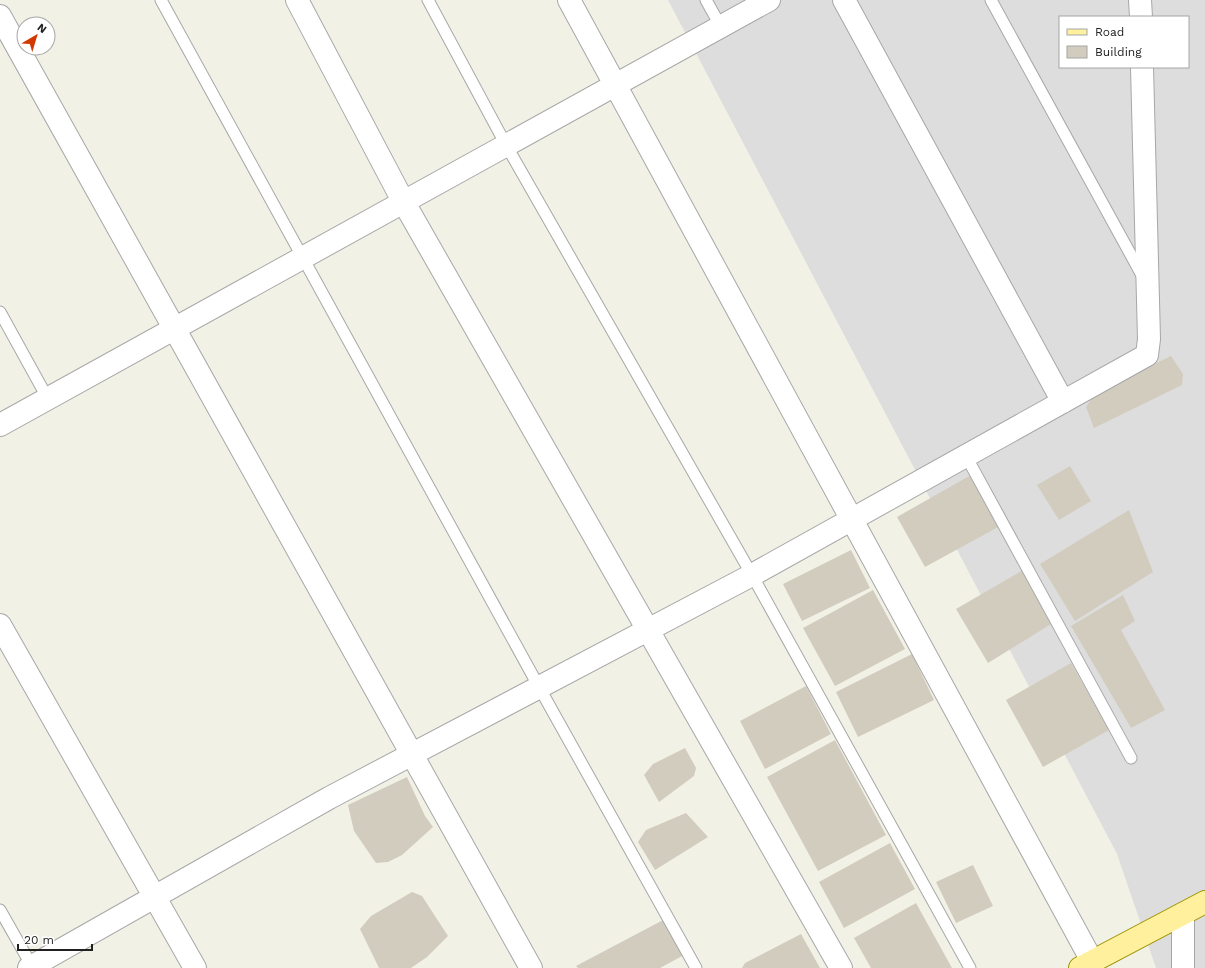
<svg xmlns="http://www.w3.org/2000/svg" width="1205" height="968" viewBox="0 0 1205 968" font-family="'Work Sans',sans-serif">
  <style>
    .residential { fill: #dedddd; fill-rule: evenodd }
    .building { fill: #d2ccbe }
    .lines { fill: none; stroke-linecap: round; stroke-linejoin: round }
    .service-casing { stroke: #a7a7a7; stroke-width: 13 }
    .minor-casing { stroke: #a7a7a7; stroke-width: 24 }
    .tertiary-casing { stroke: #a7a7a7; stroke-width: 24 }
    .primary-casing { stroke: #9d9300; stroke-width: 24 }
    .service { stroke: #fff; stroke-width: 11 }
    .minor { stroke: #fff; stroke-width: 22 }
    .tertiary { stroke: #fff; stroke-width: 22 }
    .primary { stroke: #fff09e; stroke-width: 22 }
  </style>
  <rect width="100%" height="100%" fill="#f2f1e6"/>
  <path class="residential" d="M 668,0 L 1205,0 L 1205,968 L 1156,968 L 1117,854 ZM 1060,17 L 1188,17 L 1188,67 L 1060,67 Z"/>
  <path class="building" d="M 1171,356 L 1183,374 L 1182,385 L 1094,428 L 1086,407 L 1095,393 Z
    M 1070,466 L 1091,501 L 1059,520 L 1037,485 Z
    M 971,475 L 1000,526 L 925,567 L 897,517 Z
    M 1129,510 L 1153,572 L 1075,621 L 1040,564 Z
    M 851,550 L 870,588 L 802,621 L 783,584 Z
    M 1023,570 L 1056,621 L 988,663 L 956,609 Z
    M 873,590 L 905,649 L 835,686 L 803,628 Z
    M 1123,595 L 1135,621 L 1121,630 L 1165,710 L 1131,728 L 1071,626 Z
    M 912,654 L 934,700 L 858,737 L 836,692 Z
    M 1071,663 L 1109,730 L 1043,767 L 1006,700 Z
    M 806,686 L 831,734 L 765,769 L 740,721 Z
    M 835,740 L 886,835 L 818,871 L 767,777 Z
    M 685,748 L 696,768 L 694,776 L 659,802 L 644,775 L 653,764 Z
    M 407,777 L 425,816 L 433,827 L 402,855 L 388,862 L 376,863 L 354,831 L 348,805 Z
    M 686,813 L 708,837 L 655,870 L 638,842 L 646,830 Z
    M 890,843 L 915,889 L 844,928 L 819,882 Z
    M 973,865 L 993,906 L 956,923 L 936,882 Z
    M 412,892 L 422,896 L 448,936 L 427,957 L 411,968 L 379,968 L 360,929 L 371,916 Z
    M 916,903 L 952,968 L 871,968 L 854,938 Z
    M 665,919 L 684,955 L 660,968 L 578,968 L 576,966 Z
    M 801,934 L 820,968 L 742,968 L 745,963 Z"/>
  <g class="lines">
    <g class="service-casing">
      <path id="service" d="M 161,0 L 539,687 L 696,968
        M 428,0 L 506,145 L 752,575 L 970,968
        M 706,0 L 721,27
        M 991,0 L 1143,277
        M 0,312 L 48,399
        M 966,456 L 1131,758
        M 0,910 L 33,968"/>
    </g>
    <g class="minor-casing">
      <path id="minor" d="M 297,0 L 403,201 L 841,968
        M 569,0 L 1092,961
        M 844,0 L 1063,402
        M 1140,0 L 1141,17
        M 0,16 L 531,968
        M 0,425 L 769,0
        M 0,625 L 195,968
        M 29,968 L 329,798 L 752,575 L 1147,355 L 1149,339 L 1142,67"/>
    </g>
    <g class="tertiary-casing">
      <path id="tertiary" d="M 1183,914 L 1183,968"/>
    </g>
    <g class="primary-casing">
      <path id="primary" d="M 1080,968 L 1205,902"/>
    </g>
    <use href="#service" class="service"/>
    <use href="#minor" class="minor"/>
    <use href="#tertiary" class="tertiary"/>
    <use href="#primary" class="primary"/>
  </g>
  <rect x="1059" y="16" width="130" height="52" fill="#ffffff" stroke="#a6a6a6"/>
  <rect x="1067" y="29" width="20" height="6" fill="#fff09e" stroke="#a6a6a6"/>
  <text x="1095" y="36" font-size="12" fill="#202020">Road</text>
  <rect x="1067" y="46" width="20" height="12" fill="#d2ccbe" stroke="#a6a6a6"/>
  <text x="1095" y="56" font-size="12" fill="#202020">Building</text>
  <g transform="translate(36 36) rotate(38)"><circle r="19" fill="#ffffff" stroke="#a6a6a6"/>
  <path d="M0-3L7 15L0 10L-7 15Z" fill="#d13900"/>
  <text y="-6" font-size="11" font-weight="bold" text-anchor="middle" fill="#202020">N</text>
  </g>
  <path d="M18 944v6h74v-6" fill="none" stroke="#202020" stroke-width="2"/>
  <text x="24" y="944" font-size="12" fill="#202020" stroke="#ffffff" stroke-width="3" paint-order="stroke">20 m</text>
</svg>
